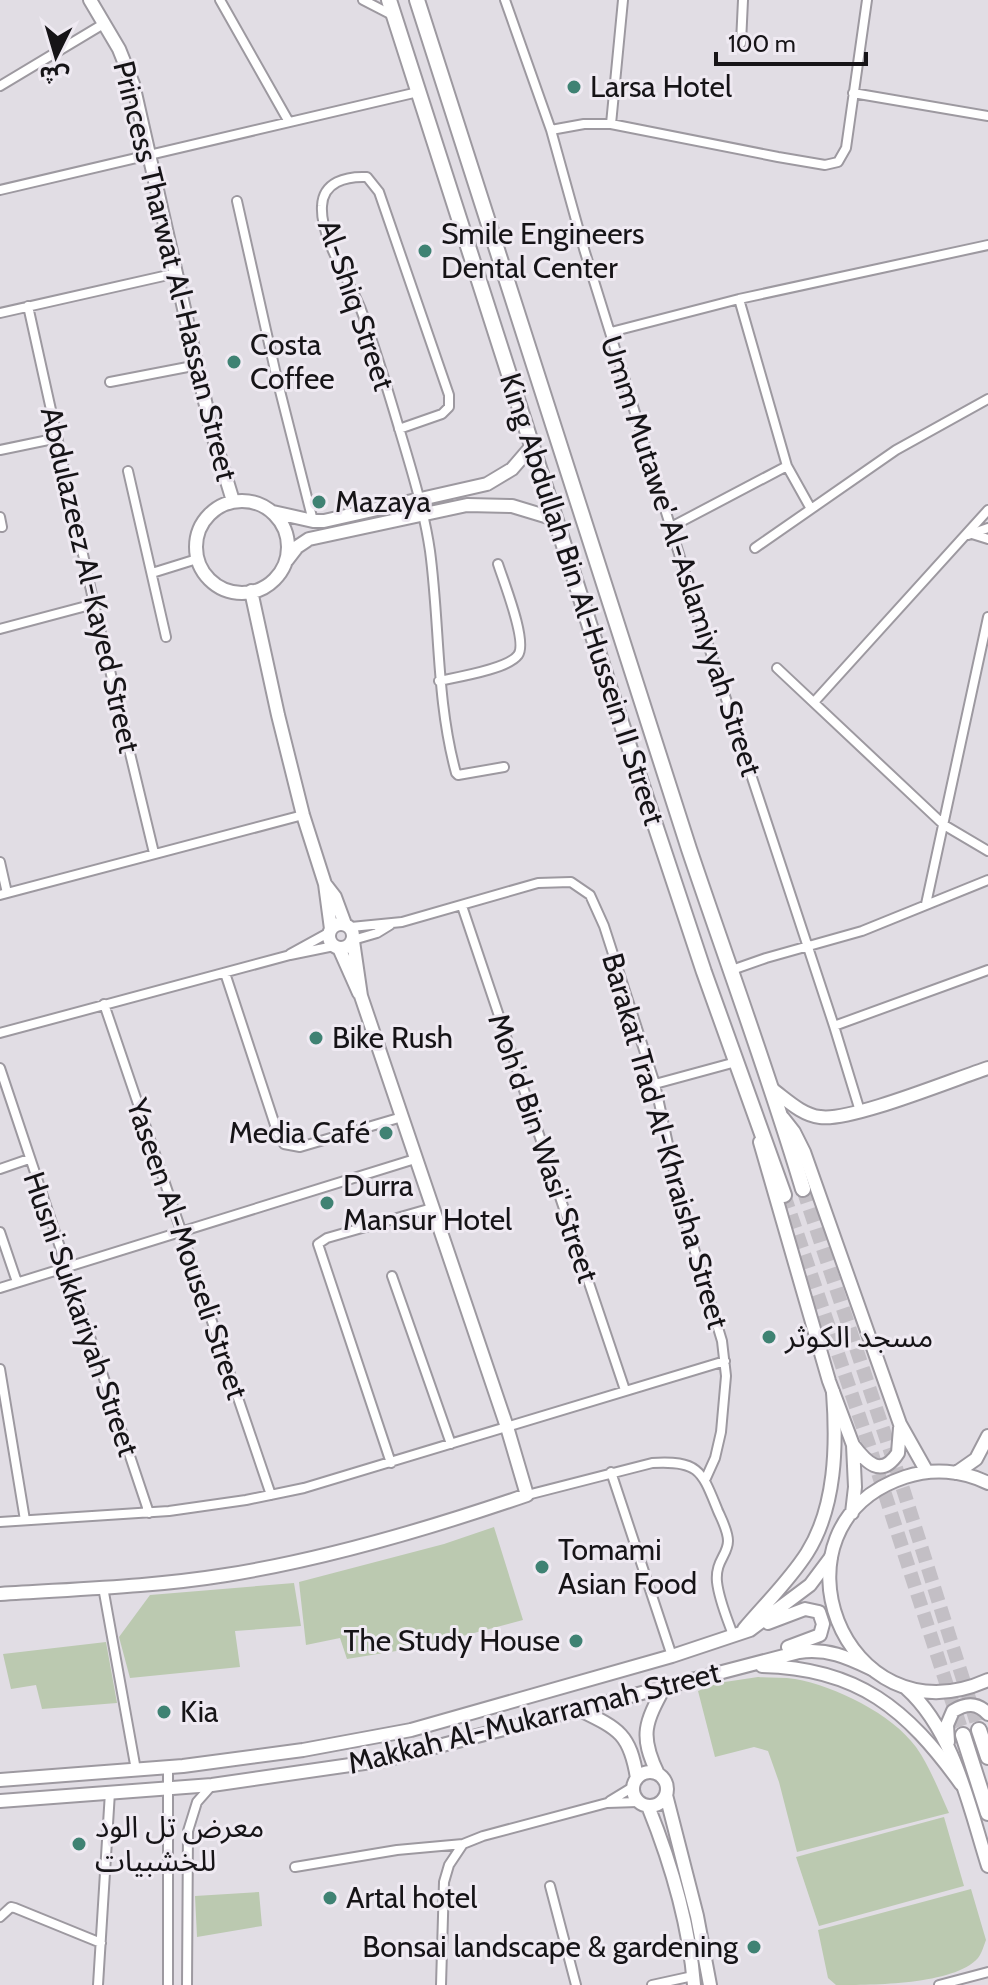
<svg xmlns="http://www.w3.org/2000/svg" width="988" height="1985" viewBox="0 0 988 1985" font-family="Cabin,'Noto Sans Arabic',sans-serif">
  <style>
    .green { fill: #bbc9b0 }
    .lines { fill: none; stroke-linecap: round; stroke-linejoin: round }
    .highway-tunnel { stroke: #c3bfc5; stroke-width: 14; stroke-dasharray: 14 7; stroke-linecap: butt }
    .street-casing { stroke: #9d99a0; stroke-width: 12 }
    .secondary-casing { stroke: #9d99a0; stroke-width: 16 }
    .primary-casing { stroke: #9d99a0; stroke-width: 16 }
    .highway-casing { stroke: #9d99a0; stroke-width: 18 }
    .street { stroke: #fff; stroke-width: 8 }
    .secondary { stroke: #fff; stroke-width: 12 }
    .primary { stroke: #fff; stroke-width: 12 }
    .highway { stroke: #fff; stroke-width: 14 }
    .poi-dot { fill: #3f8273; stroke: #efeaf2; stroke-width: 3 }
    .labels { text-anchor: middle; stroke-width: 6; stroke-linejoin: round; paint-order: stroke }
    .poi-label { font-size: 30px; fill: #161417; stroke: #efeaf2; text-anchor: start }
    .street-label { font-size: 30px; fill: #161417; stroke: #efeaf2 }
  </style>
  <rect width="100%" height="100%" fill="#e1dde4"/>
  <path class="green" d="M 494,1527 L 523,1620 L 421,1647 L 347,1659 L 340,1638 L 306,1645 L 299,1582 L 444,1544 Z
    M 294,1583 L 301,1626 L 235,1631 L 240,1667 L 130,1678 L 119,1637 L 150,1595 Z
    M 106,1642 L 117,1703 L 42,1709 L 36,1685 L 11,1689 L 3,1654 Z
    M 758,1677 C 770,1678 783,1677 795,1679 C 835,1686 892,1714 916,1747 C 930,1767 939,1791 949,1813 L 797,1852 L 779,1782 L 768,1751 L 754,1747 L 715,1757 L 698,1691 L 718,1683 Z
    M 944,1817 L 964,1886 L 819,1926 L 796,1857 Z
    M 971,1889 L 986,1940 C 984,1945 982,1953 978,1958 C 954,1985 872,1985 836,1985 L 828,1978 L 818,1930 Z
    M 259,1892 L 262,1926 L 197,1937 L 195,1896 Z"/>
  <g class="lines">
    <path class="highway-tunnel" d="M 803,1189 L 904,1492 L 979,1730
      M 784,1195 L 870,1448 L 963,1735"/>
    <g class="street-casing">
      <path id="street" d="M 220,0 L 289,122
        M 363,0 L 394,16
        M 505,0 L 551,130 L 584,249 L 693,599 L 834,1026 L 860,1111
        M 741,43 L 743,0
        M 0,86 L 105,23
        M 853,93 L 988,116
        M 611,124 L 623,0
        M 551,130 L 584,124 L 611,124 L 778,157 L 825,165 L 838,162 L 846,148 L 867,0
        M 0,190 L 418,92
        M 237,201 L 277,379 L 313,521
        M 739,299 L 787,466 L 811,509
        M 28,306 L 94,604 L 154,853
        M 0,313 L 177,273
        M 611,332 L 739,299 L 988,245
        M 110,382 L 198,365
        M 399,429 L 442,414 L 449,407 L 449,395 L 379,192 L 367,177 C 346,176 323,182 322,206 C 320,237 348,278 360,307 C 375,346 387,388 399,428 C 411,468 424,510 430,551 C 440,626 436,700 456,773 L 458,775 L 504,767
        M 0,450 L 58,438
        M 128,471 L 166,637
        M 0,517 L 2,527
        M 671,527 L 787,466
        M 972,534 L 988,539
        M 968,535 L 988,528
        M 755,548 L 896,450 L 988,399
        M 152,573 L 197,559
        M 0,629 L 94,604
        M 777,668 L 944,825 L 988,851
        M 439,681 C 457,677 508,669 518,655 C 528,642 503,580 498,564
        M 815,701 L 988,510
        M 0,862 L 7,893
        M 0,895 L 303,815
        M 926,904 L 988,617
        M 462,906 L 625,1390
        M 351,927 L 402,922 L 538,883 L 571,882 L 590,895 L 604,926 L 655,1084 L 682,1209 L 722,1341 L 726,1376 L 721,1432 L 715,1458 L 706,1478
        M 353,940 L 377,933 L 390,925
        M 290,954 L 330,932
        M 729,971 L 766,958 L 862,931 L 988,880
        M 225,973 L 277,1131 L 284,1144 L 300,1147 L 402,1117
        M 104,1004 L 271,1495
        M 834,1026 L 988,970
        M 0,1033 L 290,955 L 334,946
        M 0,1068 L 149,1513
        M 655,1084 L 736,1062
        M 0,1169 L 29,1159
        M 0,1232 L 17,1282
        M 392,1276 L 451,1444
        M 0,1288 L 415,1159
        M 0,1369 L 25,1520
        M 391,1463 L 318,1244 L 327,1238 L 432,1208
        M 611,1472 L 672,1656
        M 527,1495 L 652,1463 C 700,1460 702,1472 718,1511 C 722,1520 728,1531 728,1541 C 728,1555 715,1561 717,1582 C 719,1600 727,1618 733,1635
        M 0,1522 L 169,1511 L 246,1500 L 304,1488 L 725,1361
        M 103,1587 L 136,1770
        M 168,1767 L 168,1985
        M 610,1801 L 633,1787
        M 295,1867 L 397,1850 L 463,1844
        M 550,1886 L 576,1985
        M 0,1917 L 11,1907 L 15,1908 L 101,1943
        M 98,1985 L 110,1792
        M 187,1985 L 188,1831 L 197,1802 L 212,1785
        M 441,1985 L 444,1882 L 449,1865 L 463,1844 L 483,1836 L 607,1803 L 638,1802
        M 652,1985 L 693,1976
        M 939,1985 L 988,1972"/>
    </g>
    <g class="secondary-casing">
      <path id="secondary" d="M 90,0 L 119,49 L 133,84 L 212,432 L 233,501
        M196 547a46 46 0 1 1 92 0a46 46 0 1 1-92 0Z
        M 273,512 L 313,521 L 324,521 L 487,484 L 512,469 L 531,447
        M 287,560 L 297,547 L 309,539 L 467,505 L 512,506 L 555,519
        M 251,591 L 278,715 L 303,815 L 325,884 L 331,929
        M 325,884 L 335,897 L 345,924
        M329 936a12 12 0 1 1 24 0a12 12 0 1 1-24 0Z
        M 339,948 L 359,993
        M 772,1089 C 787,1100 802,1115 820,1117 C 850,1122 954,1079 988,1068
        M 783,1118 L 794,1132 L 804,1152 L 900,1424 L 927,1472
        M 760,1142 L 829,1381 L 853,1445 L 855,1487 L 852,1513
        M 853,1445 C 866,1462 881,1479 898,1453 L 900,1428
        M 956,1473 L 976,1459 L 988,1436
        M 988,1483 C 962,1470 932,1468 905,1477 C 760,1525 843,1745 988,1680
        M 0,1594 C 75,1589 152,1587 226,1575 C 327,1559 431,1528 527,1495 L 507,1427 L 361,996 L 353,941
        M 906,1688 C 954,1731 969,1806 988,1866
        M 580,1710 C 619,1729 630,1734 637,1778
        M 948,1742 L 947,1725 L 953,1711 C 966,1703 977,1702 988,1714
        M633 1789a17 17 0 1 1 34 0a17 17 0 1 1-34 0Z
        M 658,1774 C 639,1735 645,1723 665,1686
        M 666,1795 L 697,1916 L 710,1985
        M 648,1806 C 671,1863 689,1923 694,1985"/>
    </g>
    <g class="primary-casing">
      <path id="primary" d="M 768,1623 L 805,1609 L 819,1612 L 823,1624 L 820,1635 L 788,1647
        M 744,1629 C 765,1604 789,1581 807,1553 C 836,1507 837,1445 833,1392
        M 762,1666 C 858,1668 907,1709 961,1784
        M 0,1780 L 183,1766 L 303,1750 L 411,1730 L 672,1656 L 750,1630 L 810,1585 L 831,1557
        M 0,1801 L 212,1785 L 385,1760 L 799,1652 C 827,1648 847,1657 872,1669"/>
    </g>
    <g class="highway-casing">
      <path id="highway" d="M 389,0 L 610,689 L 704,972 L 784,1195
        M 417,0 L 689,849 C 727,962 769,1075 803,1189
        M 979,1730 L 988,1757
        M 963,1735 L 988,1813"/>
    </g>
    <use href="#street" class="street"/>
    <use href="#secondary" class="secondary"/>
    <use href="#primary" class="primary"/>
    <use href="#highway" class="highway"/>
  </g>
  <g class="poi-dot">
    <circle cx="574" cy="87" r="8"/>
    <circle cx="425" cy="251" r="8"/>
    <circle cx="234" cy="362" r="8"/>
    <circle cx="319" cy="502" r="8"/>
    <circle cx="316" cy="1038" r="8"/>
    <circle cx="386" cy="1133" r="8"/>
    <circle cx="327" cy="1203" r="8"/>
    <circle cx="769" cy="1337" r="8"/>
    <circle cx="542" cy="1567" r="8"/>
    <circle cx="576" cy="1641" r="8"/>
    <circle cx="164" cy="1712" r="8"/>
    <circle cx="79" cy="1844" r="8"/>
    <circle cx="330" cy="1898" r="8"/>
    <circle cx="754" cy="1947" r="8"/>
  </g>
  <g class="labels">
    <g class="poi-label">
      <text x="590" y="97">Larsa Hotel</text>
      <text x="441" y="244">Smile Engineers<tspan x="441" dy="34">Dental Center</tspan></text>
      <text x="250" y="355">Costa<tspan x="250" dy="34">Coffee</tspan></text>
      <text x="335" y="512">Mazaya</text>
      <text x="332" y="1048">Bike Rush</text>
      <text x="370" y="1143" text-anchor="end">Media Café</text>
      <text x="343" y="1196">Durra<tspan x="343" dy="34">Mansur Hotel</tspan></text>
      <text x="785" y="1347">مسجد الكوثر</text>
      <text x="558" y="1560">Tomami<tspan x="558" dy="34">Asian Food</tspan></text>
      <text x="560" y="1651" text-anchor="end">The Study House</text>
      <text x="180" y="1722">Kia</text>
      <text x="95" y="1837">معرض تل الود<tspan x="95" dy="34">للخشبيات</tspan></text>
      <text x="346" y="1908">Artal hotel</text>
      <text x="738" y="1957" text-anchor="end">Bonsai landscape &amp; gardening</text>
    </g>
    <g class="street-label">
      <text transform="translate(175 271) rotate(76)" y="10">Princess Tharwat Al-Hassan Street</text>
      <text transform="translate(356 305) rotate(71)" y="10">Al-Shiq Street</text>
      <text transform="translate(681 556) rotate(72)" y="10">Umm Mutawe' Al-Aslamiyyah Street</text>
      <text transform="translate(90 580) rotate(77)" y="10">Abdulazeez Al-Kayed Street</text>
      <text transform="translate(582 599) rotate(72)" y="10">King Abdullah Bin Al-Hussein II Street</text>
      <text transform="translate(665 1141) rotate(74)" y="10">Barakat Trad Al-Khraisha Street</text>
      <text transform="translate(543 1148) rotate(71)" y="10">Moh'd Bin Wasi' Street</text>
      <text transform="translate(187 1249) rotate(71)" y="10">Yaseen Al-Mouseli Street</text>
      <text transform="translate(81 1314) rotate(71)" y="10">Husni Sukkariyah Street</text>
      <text transform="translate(534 1718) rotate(-14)" y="10">Makkah Al-Mukarramah Street</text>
    </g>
  </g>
  <g transform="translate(56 56) rotate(185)" stroke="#efeaf2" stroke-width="6" paint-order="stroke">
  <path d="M0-6L14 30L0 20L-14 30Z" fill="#161417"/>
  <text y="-12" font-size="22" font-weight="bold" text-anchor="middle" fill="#161417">ش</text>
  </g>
  <path d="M716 52v12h150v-12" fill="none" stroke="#161417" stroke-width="4"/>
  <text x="728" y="52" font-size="24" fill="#161417" stroke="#efeaf2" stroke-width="6" paint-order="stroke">100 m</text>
</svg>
